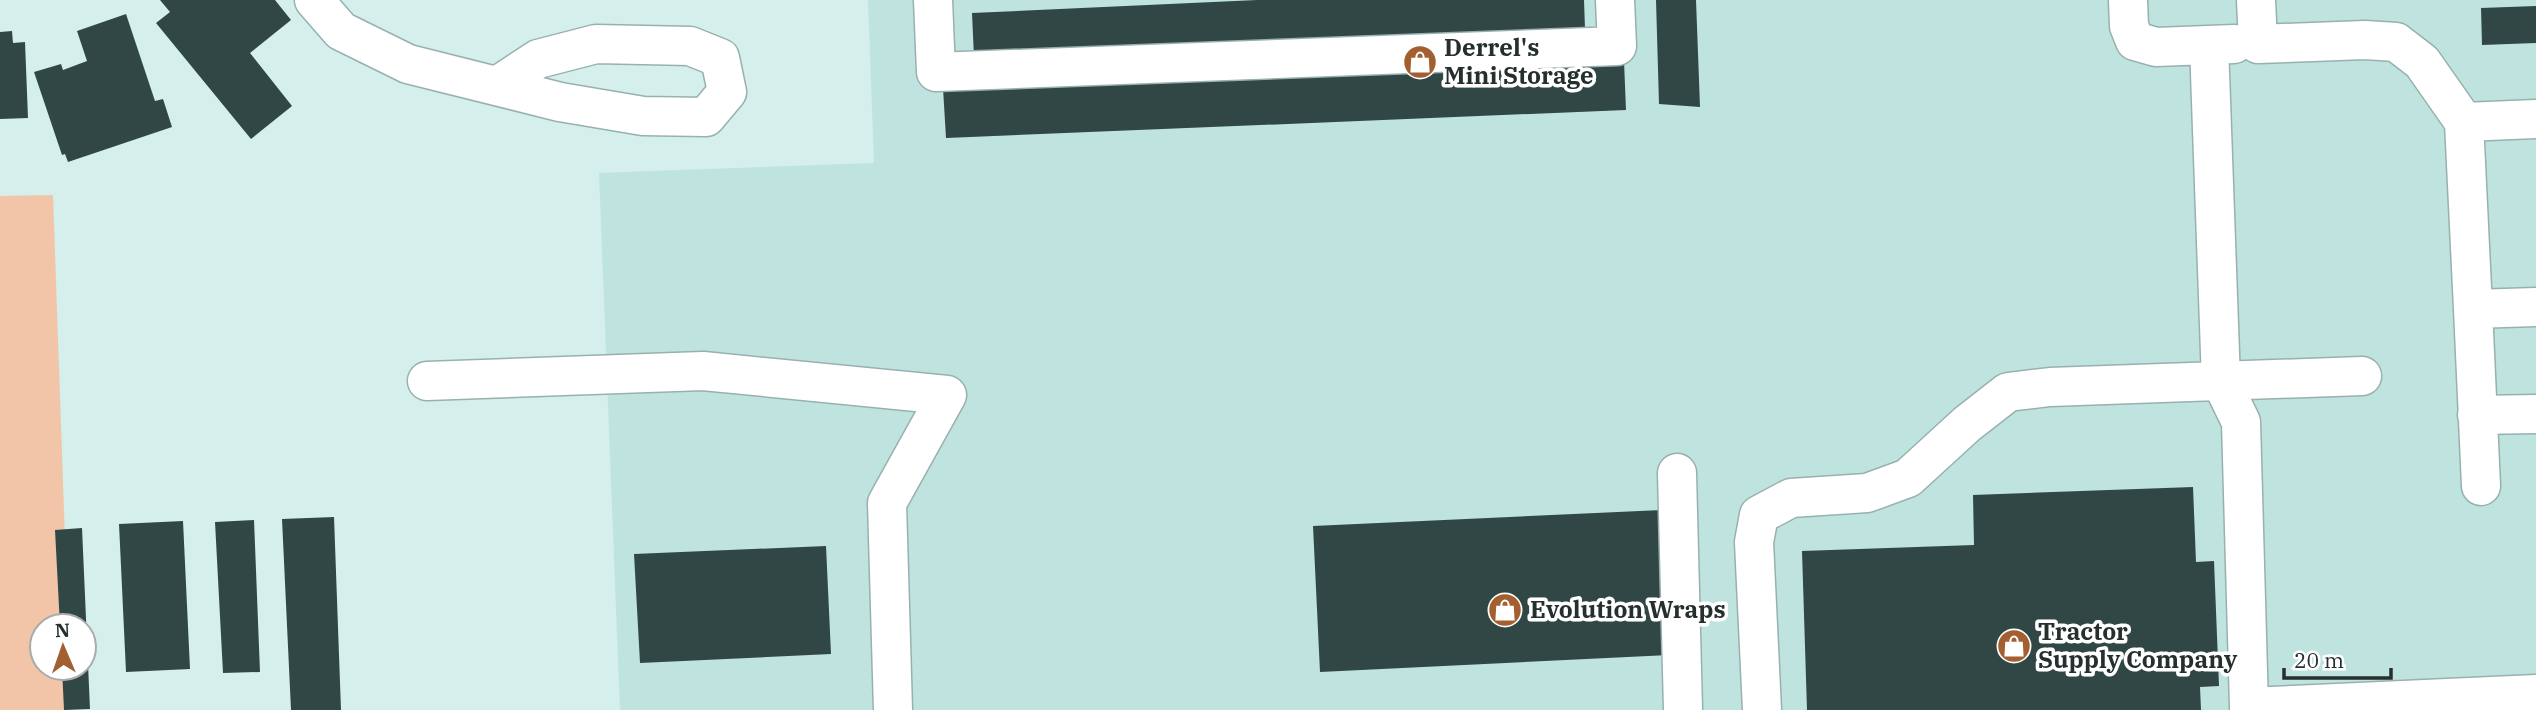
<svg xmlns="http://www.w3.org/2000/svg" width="2536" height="710" viewBox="0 0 2536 710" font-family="'IBM Plex Serif',serif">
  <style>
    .built { fill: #bfe3df }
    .green { fill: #f2c5a9 }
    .building { fill: #304745 }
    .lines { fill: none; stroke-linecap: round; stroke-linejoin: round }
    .minor-casing { stroke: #98b1af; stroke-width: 41 }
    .minor { stroke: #fff; stroke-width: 38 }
    .labels { text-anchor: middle; stroke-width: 7; stroke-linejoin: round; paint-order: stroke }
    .poi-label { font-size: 24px; font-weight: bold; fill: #252f2e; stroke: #fff; text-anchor: start }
  </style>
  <rect width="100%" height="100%" fill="#d4efec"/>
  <path class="built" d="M 868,0 L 2536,0 L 2536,710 L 620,710 L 599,173 L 874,163 Z"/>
  <path class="green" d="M 53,195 L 68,626 L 42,626 L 42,668 L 69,668 L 71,710 L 0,710 L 0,196 Z"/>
  <path class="building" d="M 160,0 L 275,0 L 291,20 L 250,53 L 292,106 L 251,139 L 156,23 L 170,12 Z
    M 1257,0 L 1584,0 L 1585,29 L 974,57 L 972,13 Z
    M 1656,0 L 1696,0 L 1700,107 L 1659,104 Z
    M 2536,6 L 2536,43 L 2482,45 L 2481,8 Z
    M 126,14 L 155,101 L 163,99 L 172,127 L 68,162 L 65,154 L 62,155 L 34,72 L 61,64 L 63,70 L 87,61 L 77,31 Z
    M 12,31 L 13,43 L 25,42 L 28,118 L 0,119 L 0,32 Z
    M 1624,61 L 1626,110 L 946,138 L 943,88 Z
    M 2193,487 L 2196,562 L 2214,561 L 2219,686 L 2200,687 L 2201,710 L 1807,710 L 1802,551 L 1974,545 L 1973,495 Z
    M 1662,510 L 1669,655 L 1320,672 L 1313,526 Z
    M 334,517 L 341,710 L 291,710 L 282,519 Z
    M 254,520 L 260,672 L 223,673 L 215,522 Z
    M 183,521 L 190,669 L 126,672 L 119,524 Z
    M 82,528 L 90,709 L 64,710 L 62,668 L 84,668 L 84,626 L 60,626 L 55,530 Z
    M 826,546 L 831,654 L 640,663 L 634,554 Z"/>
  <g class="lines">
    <g class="minor-casing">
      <path id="minor" d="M 314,0 L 341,31 L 408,64 L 560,102 L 643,116 L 706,117 L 727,92 L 720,58 L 690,46 L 596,44 L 538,59 L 497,86
        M 933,0 L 936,72 L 1617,46 L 1615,0
        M 2128,0 L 2129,26 L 2135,41 L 2156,47 L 2234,44
        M 2256,0 L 2258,44 L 2365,40 L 2396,42 L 2422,62 L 2464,122 L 2473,309
        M 2209,45 L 2221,381 L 2241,422 L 2249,707
        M 2464,122 L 2536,119
        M 427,381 L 703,371 L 947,395 L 887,503 L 893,710
        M 2477,415 L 2536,414
        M 1677,473 L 1683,710
        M 2481,486 L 2473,309 L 2536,307
        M 1762,710 L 1754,542 L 1759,515 L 1791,498 L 1867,493 L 1908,478 L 1967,424 L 2008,392 L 2050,387 L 2362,376
        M 2249,710 L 2249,707 L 2536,694"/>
    </g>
    <use href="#minor" class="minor"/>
  </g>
  <defs>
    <g id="shop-disc" transform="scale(1.75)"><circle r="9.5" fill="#a35f2f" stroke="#fff"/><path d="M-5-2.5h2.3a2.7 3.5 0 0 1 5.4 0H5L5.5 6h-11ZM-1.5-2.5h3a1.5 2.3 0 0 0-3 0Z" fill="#fff"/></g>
  </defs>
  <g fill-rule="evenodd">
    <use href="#shop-disc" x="1420" y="62"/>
    <use href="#shop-disc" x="1505" y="610"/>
    <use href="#shop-disc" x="2014" y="646"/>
  </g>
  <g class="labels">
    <g class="poi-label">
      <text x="1444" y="56">Derrel's<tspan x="1444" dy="28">Mini Storage</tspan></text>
      <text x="1530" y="618">Evolution Wraps</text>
      <text x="2038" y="640">Tractor<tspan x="2038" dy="28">Supply Company</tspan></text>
    </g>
  </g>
  <g transform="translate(63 647) rotate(358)"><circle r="33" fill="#ffffff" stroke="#a8acab" stroke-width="2"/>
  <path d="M0-5L12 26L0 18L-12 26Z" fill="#a35f2f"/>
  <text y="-10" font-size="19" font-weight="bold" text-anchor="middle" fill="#252f2e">N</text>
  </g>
  <path d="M2284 668v10h107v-10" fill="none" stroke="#252f2e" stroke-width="3.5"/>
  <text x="2294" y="668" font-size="21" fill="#252f2e" stroke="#ffffff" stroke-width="5" paint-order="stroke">20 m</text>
</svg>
